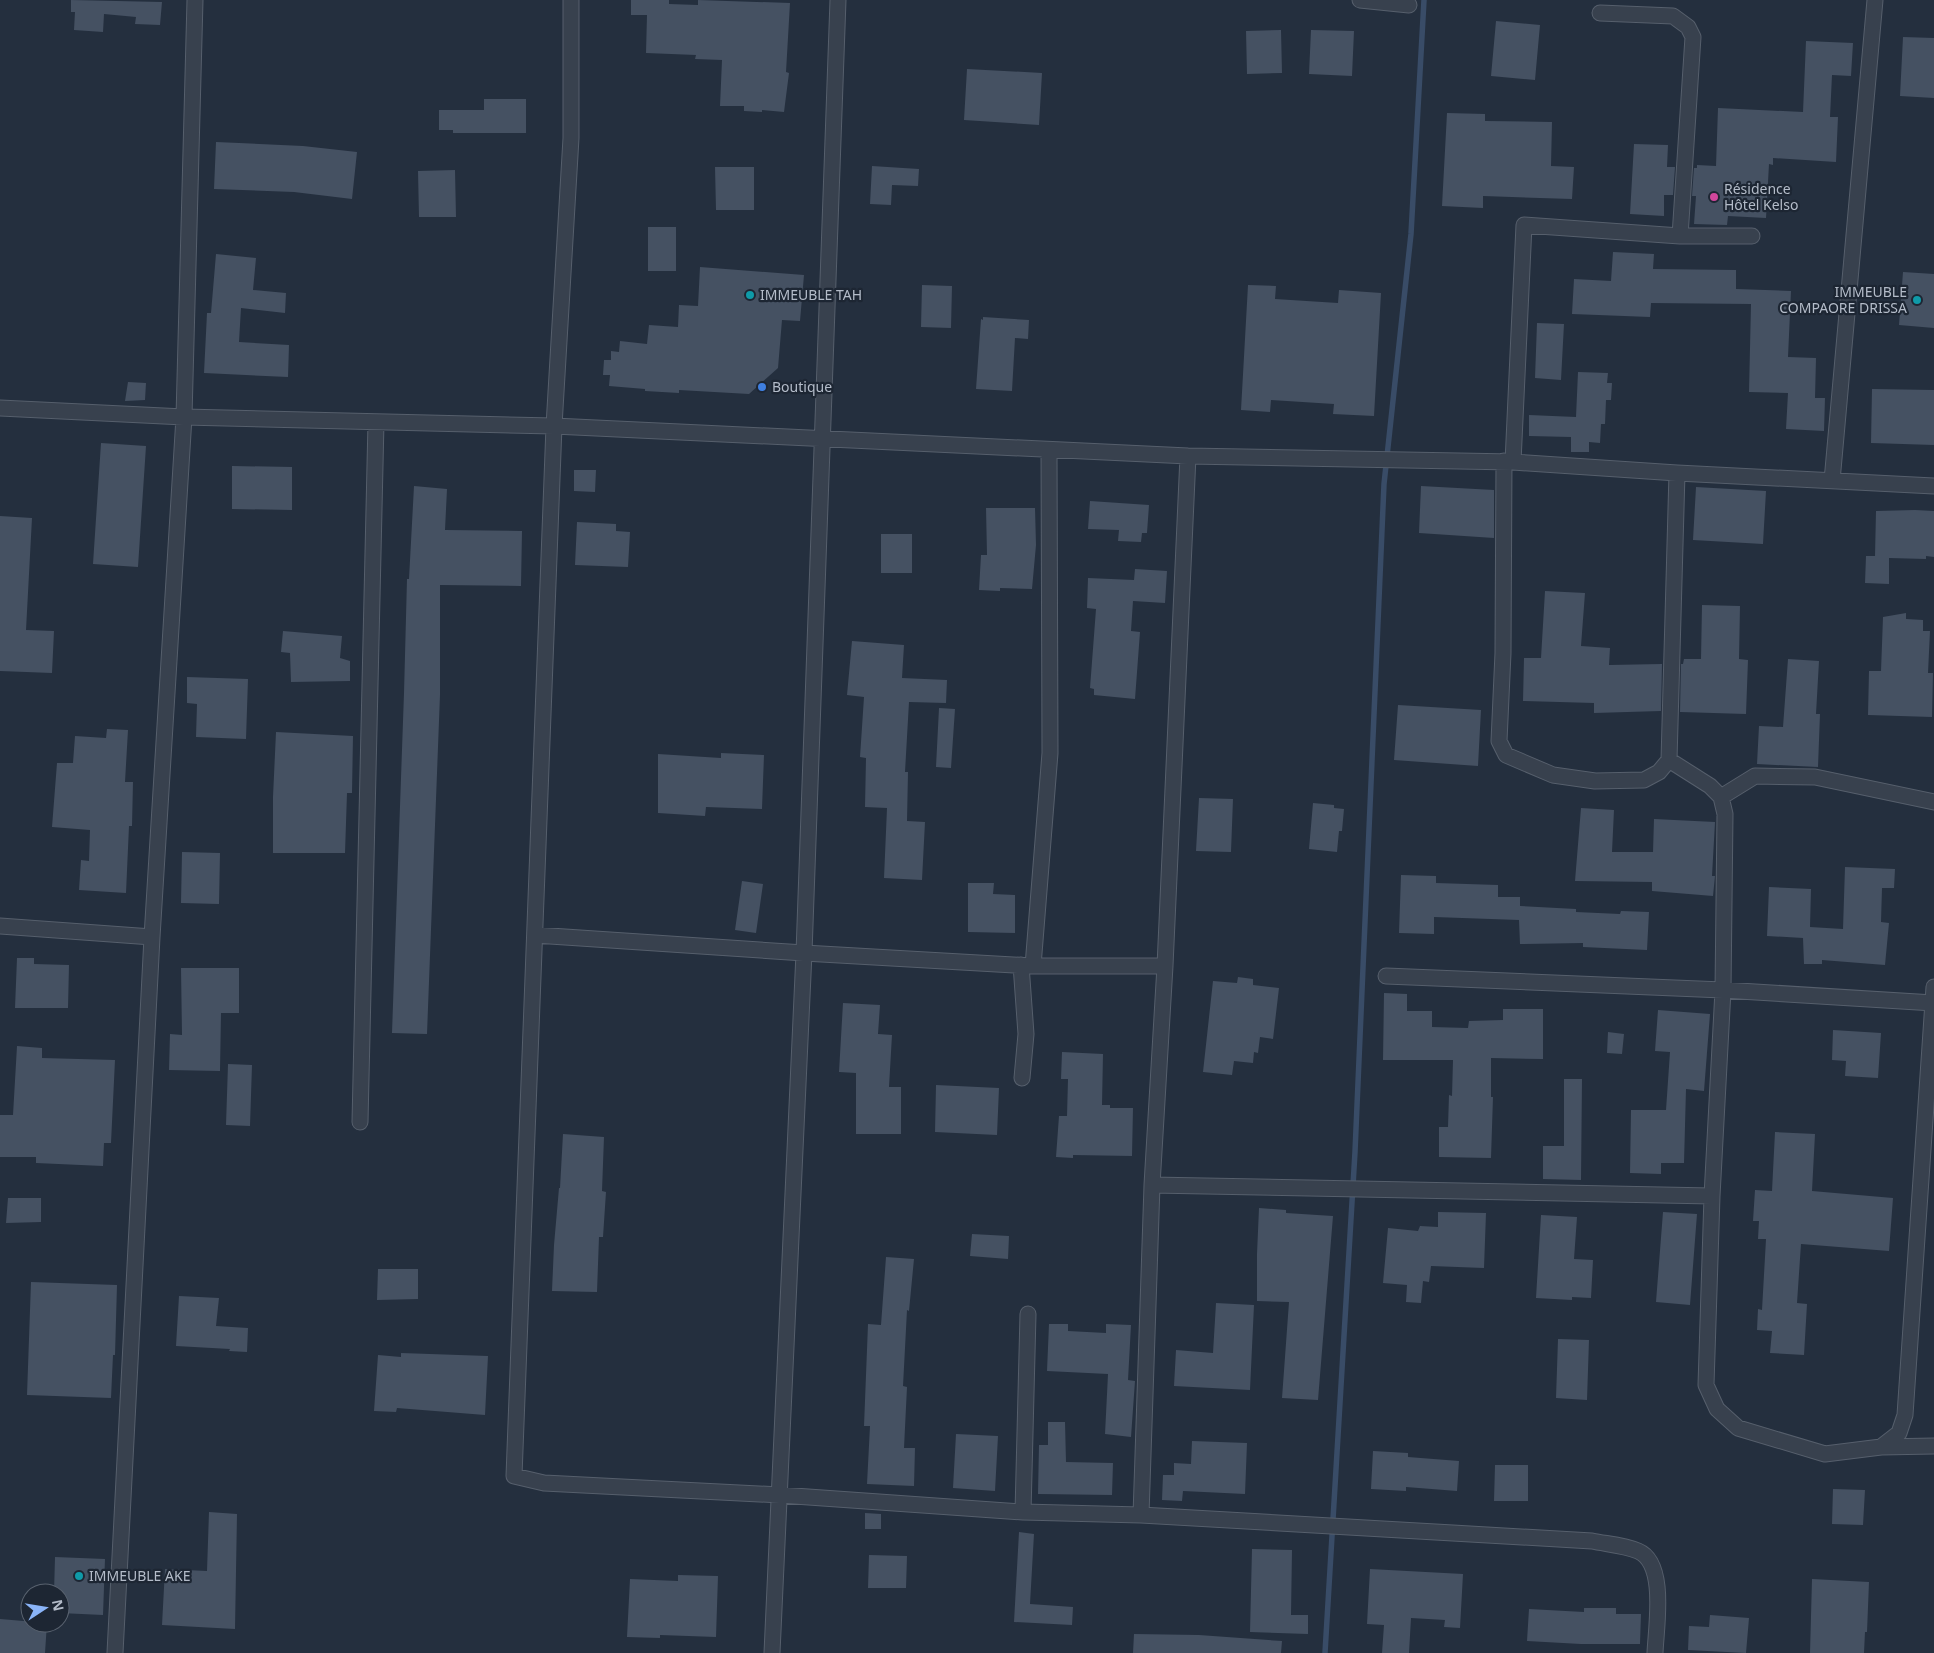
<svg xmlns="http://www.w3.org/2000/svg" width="1934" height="1653" viewBox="0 0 1934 1653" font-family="'Noto Sans',sans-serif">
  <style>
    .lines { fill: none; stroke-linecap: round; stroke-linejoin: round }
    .stream { stroke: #394c67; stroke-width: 5.5 }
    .building { fill: #455162 }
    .minor-casing { stroke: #565f6c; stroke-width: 17 }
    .minor { stroke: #38414e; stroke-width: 15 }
    .hotel-dot { fill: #d1479c; stroke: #1d2633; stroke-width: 2 }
    .culture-dot { fill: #0f9aa8; stroke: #1d2633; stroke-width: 2 }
    .shop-dot { fill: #3f7fe0; stroke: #1d2633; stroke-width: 2 }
    .labels { text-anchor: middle; stroke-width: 4.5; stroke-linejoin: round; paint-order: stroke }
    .poi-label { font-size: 14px; fill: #b4bcc9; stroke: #1d2633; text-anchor: start }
  </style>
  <rect width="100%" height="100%" fill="#242f3e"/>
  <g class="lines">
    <path class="stream" d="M 1325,1653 L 1355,1152 L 1384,484 L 1411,234 L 1424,0"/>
  </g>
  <path class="building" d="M 71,0 L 162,2 L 160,25 L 135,24 L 136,17 L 104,14 L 103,32 L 74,30 L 75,12 L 71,12 Z
    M 631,0 L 669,0 L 669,4 L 698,5 L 698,0 L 790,3 L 786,72 L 789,73 L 784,112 L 762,110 L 762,112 L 744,111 L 744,106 L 720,106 L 722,60 L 695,59 L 696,55 L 646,53 L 647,15 L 631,15 Z
    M 1496,21 L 1540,25 L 1535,80 L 1491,76 Z
    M 1281,30 L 1282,73 L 1247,74 L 1246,31 Z
    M 1311,30 L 1354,31 L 1352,76 L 1309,74 Z
    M 1903,37 L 1934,38 L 1934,98 L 1900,96 Z
    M 1806,41 L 1853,43 L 1851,76 L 1832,75 L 1830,117 L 1838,117 L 1836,162 L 1773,158 L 1773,165 L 1769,164 L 1766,218 L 1728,216 L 1727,225 L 1694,224 L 1696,196 L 1692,196 L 1694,168 L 1697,168 L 1697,165 L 1716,166 L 1718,108 L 1803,112 Z
    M 967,69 L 1042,73 L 1039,125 L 964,120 Z
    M 484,99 L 526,99 L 526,133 L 453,133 L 453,130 L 439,130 L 439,110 L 484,110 Z
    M 1447,113 L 1485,114 L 1485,121 L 1552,122 L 1551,166 L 1574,167 L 1572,199 L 1483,196 L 1483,208 L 1442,206 Z
    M 216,142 L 303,146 L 357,152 L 352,199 L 294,192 L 214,189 Z
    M 1634,144 L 1668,145 L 1667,167 L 1675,167 L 1673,195 L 1664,195 L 1664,216 L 1630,214 Z
    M 872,166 L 919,169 L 918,186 L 892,185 L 891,205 L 870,204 Z
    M 715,167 L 754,167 L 754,210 L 716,210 Z
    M 455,170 L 456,217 L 419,217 L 418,171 Z
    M 648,227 L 676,227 L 676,271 L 648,271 Z
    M 1613,252 L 1654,254 L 1653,269 L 1736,270 L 1736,289 L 1791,291 L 1788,357 L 1816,358 L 1815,398 L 1825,398 L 1824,431 L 1786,429 L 1788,393 L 1749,392 L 1751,304 L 1651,303 L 1650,317 L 1572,314 L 1574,279 L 1611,281 Z
    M 216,254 L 256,258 L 253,290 L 286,293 L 285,313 L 241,308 L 239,342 L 289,345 L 288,377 L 204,373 L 207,313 L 211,313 Z
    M 700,267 L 804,275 L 800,321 L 782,320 L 778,368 L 749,394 L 679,390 L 679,393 L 645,391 L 645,389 L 609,386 L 610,375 L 603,375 L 604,360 L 611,360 L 611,351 L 619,352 L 620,341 L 647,344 L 649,325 L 678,327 L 679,305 L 698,306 Z
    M 1903,272 L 1934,274 L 1934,328 L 1899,325 Z
    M 922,285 L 952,286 L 951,328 L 921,327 Z
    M 1248,285 L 1276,286 L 1275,299 L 1338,303 L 1339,290 L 1381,293 L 1374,416 L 1333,414 L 1334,404 L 1271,400 L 1270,412 L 1241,410 Z
    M 983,317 L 1029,320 L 1028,339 L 1015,338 L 1012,391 L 976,389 L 981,319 L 983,320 Z
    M 1537,323 L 1564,324 L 1561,380 L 1535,378 Z
    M 1578,372 L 1608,373 L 1607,383 L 1612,383 L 1611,400 L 1606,400 L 1605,424 L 1601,424 L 1600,443 L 1589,442 L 1589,452 L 1571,452 L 1571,437 L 1529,436 L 1529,415 L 1576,417 Z
    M 128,382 L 146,383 L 145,400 L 125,401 Z
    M 1872,389 L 1934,390 L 1934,445 L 1871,443 Z
    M 101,443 L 146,446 L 138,567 L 93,564 Z
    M 232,466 L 292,467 L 292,510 L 232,509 Z
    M 574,470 L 596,470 L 595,492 L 574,491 Z
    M 414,486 L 447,489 L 445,530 L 522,531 L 521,586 L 440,585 L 440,695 L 427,1034 L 392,1033 L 404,693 L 407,579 L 409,579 Z
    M 1421,486 L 1494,490 L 1494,538 L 1419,533 Z
    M 1696,487 L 1766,491 L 1763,544 L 1693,540 Z
    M 1090,501 L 1149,505 L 1147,533 L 1142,533 L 1141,542 L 1118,541 L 1119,530 L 1088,529 Z
    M 986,508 L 1035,508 L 1036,545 L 1032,589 L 1000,588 L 1000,591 L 979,590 L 981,555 L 987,555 Z
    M 1915,510 L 1934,511 L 1934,557 L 1926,556 L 1926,559 L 1889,558 L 1889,584 L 1865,583 L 1866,556 L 1875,556 L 1876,511 Z
    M 0,516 L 32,518 L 26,630 L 54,631 L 52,673 L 0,671 Z
    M 577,522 L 616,524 L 616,531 L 630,532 L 628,567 L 575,565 Z
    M 881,534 L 912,534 L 912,573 L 881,573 Z
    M 1135,569 L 1167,571 L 1165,603 L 1133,601 L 1131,631 L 1140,632 L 1135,699 L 1094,695 L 1094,689 L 1090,688 L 1096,609 L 1087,608 L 1088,578 L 1134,580 Z
    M 1545,591 L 1585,593 L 1581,646 L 1610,648 L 1609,665 L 1662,664 L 1661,711 L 1594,713 L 1594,703 L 1523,701 L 1524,658 L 1541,658 Z
    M 1702,605 L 1740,606 L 1739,659 L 1748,660 L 1746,714 L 1680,712 L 1681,664 L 1683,664 L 1684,659 L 1701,659 Z
    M 1906,613 L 1906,619 L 1923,620 L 1923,631 L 1930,631 L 1928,673 L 1933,673 L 1932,717 L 1868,715 L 1869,671 L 1881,671 L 1883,617 Z
    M 283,631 L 342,636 L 340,658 L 350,661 L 350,681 L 291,682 L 290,653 L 281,652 Z
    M 852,641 L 904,645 L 902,678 L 947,680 L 946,703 L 909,702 L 905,772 L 908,772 L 907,821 L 925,822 L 922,880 L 884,878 L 887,808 L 865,807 L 866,758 L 860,757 L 864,697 L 847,695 Z
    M 1788,659 L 1819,661 L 1816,714 L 1820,714 L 1818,767 L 1757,764 L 1759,726 L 1783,727 Z
    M 187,677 L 248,679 L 246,739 L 196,737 L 197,704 L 187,703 Z
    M 1398,705 L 1481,710 L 1478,766 L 1394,760 Z
    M 939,708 L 955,709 L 951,768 L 936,767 Z
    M 107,729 L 128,730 L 125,782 L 133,782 L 132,826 L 129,826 L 126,893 L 79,890 L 81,860 L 89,861 L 90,830 L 52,827 L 57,763 L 73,763 L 75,736 L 106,738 Z
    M 276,732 L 353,736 L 352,793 L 347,793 L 345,853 L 273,853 L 273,797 Z
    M 721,753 L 764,755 L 762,809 L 706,807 L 705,816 L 658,813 L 658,754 L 721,758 Z
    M 1199,798 L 1233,799 L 1231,852 L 1196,851 Z
    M 1313,803 L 1334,805 L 1334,808 L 1344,809 L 1342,831 L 1339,831 L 1337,852 L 1309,849 Z
    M 1581,808 L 1614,810 L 1612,852 L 1653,852 L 1654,819 L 1715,822 L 1712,876 L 1715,876 L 1713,896 L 1652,891 L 1652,882 L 1575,881 Z
    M 182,852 L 220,853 L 219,904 L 181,903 Z
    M 1845,867 L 1895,869 L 1894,888 L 1882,888 L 1881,922 L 1889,923 L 1885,965 L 1822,960 L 1822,964 L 1804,964 L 1803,938 L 1767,936 L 1769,887 L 1811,889 L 1810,927 L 1843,929 Z
    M 1401,875 L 1436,876 L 1436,883 L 1498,885 L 1498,897 L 1520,897 L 1520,906 L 1576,909 L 1576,912 L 1620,914 L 1621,911 L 1649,912 L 1647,950 L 1583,947 L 1583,943 L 1520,944 L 1519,920 L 1434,917 L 1434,934 L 1399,933 Z
    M 742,881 L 763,884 L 756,933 L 735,930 Z
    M 968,883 L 994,883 L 993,894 L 1015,895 L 1015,933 L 968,932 Z
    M 17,958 L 34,958 L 34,964 L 69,965 L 68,1008 L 15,1008 Z
    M 181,968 L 239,968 L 239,1013 L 221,1013 L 220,1071 L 169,1070 L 170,1034 L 182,1035 Z
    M 1238,977 L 1253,979 L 1253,985 L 1279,988 L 1273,1039 L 1260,1037 L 1258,1053 L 1254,1052 L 1253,1063 L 1234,1061 L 1232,1075 L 1203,1072 L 1213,981 L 1237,983 Z
    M 1384,993 L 1407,994 L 1407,1011 L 1432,1011 L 1432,1027 L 1468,1028 L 1469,1021 L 1503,1020 L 1503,1009 L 1543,1009 L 1543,1059 L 1491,1058 L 1491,1097 L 1493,1097 L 1491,1158 L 1439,1157 L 1439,1127 L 1448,1127 L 1449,1095 L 1452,1096 L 1453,1060 L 1383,1060 Z
    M 843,1003 L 880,1005 L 878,1034 L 892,1035 L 889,1087 L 901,1087 L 901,1134 L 856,1134 L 856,1073 L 839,1072 Z
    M 1658,1010 L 1710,1014 L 1704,1091 L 1686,1089 L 1684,1163 L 1661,1163 L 1661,1174 L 1630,1173 L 1631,1110 L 1666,1110 L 1670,1052 L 1655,1051 Z
    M 1833,1030 L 1881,1033 L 1878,1078 L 1845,1076 L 1846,1061 L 1832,1060 Z
    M 1608,1032 L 1624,1034 L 1622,1054 L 1607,1053 Z
    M 17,1046 L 42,1048 L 42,1058 L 115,1060 L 111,1143 L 104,1143 L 103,1166 L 36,1163 L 36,1157 L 0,1157 L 0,1115 L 13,1115 Z
    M 1062,1052 L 1103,1054 L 1102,1105 L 1110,1105 L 1110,1108 L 1133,1108 L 1132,1156 L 1073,1155 L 1073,1158 L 1056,1157 L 1059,1116 L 1067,1116 L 1068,1079 L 1061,1079 Z
    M 228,1064 L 252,1065 L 250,1126 L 226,1125 Z
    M 1564,1079 L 1582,1079 L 1581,1180 L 1543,1179 L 1543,1146 L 1564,1146 Z
    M 936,1085 L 999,1088 L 997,1135 L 935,1132 Z
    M 1775,1132 L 1815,1134 L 1812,1191 L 1893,1198 L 1889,1251 L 1801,1244 L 1797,1303 L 1807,1304 L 1804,1355 L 1770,1353 L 1772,1331 L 1757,1330 L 1758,1309 L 1762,1310 L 1766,1239 L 1758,1239 L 1759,1221 L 1753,1221 L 1755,1190 L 1772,1191 Z
    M 563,1134 L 604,1137 L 602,1191 L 606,1192 L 603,1237 L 599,1237 L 597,1292 L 552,1291 L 554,1245 L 559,1188 L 560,1188 Z
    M 8,1198 L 41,1198 L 41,1222 L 6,1223 Z
    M 1259,1208 L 1286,1210 L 1286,1213 L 1333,1216 L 1318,1400 L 1282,1398 L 1289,1302 L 1257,1301 L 1257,1254 Z
    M 1438,1212 L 1486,1213 L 1484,1268 L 1431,1266 L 1429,1282 L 1423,1281 L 1421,1303 L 1406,1302 L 1407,1285 L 1383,1283 L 1388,1228 L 1418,1231 L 1420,1226 L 1438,1227 Z
    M 1663,1212 L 1697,1214 L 1690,1305 L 1656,1302 Z
    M 1541,1215 L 1577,1217 L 1574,1259 L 1593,1260 L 1591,1298 L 1572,1297 L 1572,1300 L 1536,1298 Z
    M 972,1234 L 1009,1236 L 1008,1259 L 970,1256 Z
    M 886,1257 L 914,1259 L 909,1311 L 907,1310 L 903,1386 L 907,1387 L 904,1448 L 915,1448 L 914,1486 L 867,1484 L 870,1426 L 864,1426 L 868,1324 L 881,1325 Z
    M 378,1269 L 418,1269 L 418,1299 L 377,1300 Z
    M 31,1282 L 117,1285 L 115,1355 L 113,1355 L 111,1398 L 27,1395 Z
    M 179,1296 L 219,1298 L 216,1326 L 248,1328 L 247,1352 L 229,1351 L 230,1349 L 176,1346 Z
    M 1216,1303 L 1254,1305 L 1250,1390 L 1174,1386 L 1176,1350 L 1213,1353 Z
    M 1049,1324 L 1068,1324 L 1068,1331 L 1106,1333 L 1106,1324 L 1131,1325 L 1128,1380 L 1135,1381 L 1131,1437 L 1105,1434 L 1108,1374 L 1047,1371 Z
    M 1558,1339 L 1589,1340 L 1587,1400 L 1556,1398 Z
    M 401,1353 L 488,1356 L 485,1415 L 397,1408 L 396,1412 L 374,1411 L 378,1355 L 401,1357 Z
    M 1048,1422 L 1065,1422 L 1066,1462 L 1113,1463 L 1112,1495 L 1038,1494 L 1039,1445 L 1048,1445 Z
    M 956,1434 L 998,1436 L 995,1491 L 953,1488 Z
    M 1192,1441 L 1247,1443 L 1245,1494 L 1183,1491 L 1182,1501 L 1162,1500 L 1163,1475 L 1174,1475 L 1174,1463 L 1191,1464 Z
    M 1373,1451 L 1408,1453 L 1408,1457 L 1459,1461 L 1457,1491 L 1406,1487 L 1406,1491 L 1371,1489 Z
    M 1495,1465 L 1528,1465 L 1528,1501 L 1494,1501 Z
    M 1833,1489 L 1865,1490 L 1863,1525 L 1832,1524 Z
    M 209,1512 L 237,1514 L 235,1629 L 162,1625 L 165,1569 L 207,1571 Z
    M 865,1513 L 881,1514 L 881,1529 L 865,1529 Z
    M 1019,1532 L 1034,1534 L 1030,1604 L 1073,1607 L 1072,1625 L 1014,1622 Z
    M 1252,1549 L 1292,1550 L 1291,1615 L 1308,1615 L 1308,1634 L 1250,1632 Z
    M 869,1555 L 907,1556 L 906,1588 L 868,1588 Z
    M 55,1557 L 105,1559 L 103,1615 L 60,1613 L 60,1593 L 54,1593 Z
    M 1370,1569 L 1463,1574 L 1460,1628 L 1444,1627 L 1445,1620 L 1411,1618 L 1409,1653 L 1382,1653 L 1384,1625 L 1367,1624 Z
    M 678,1575 L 718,1576 L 716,1637 L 660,1635 L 660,1638 L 627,1637 L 630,1579 L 678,1581 Z
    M 1812,1579 L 1869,1582 L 1867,1632 L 1865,1632 L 1864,1653 L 1810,1653 Z
    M 1584,1608 L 1616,1608 L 1616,1614 L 1641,1614 L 1640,1644 L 1581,1644 L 1527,1641 L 1529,1609 L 1584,1612 Z
    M 1710,1615 L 1749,1618 L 1746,1653 L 1688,1650 L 1689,1626 L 1709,1627 Z
    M 0,1619 L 47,1623 L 45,1653 L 0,1653 Z
    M 1134,1634 L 1199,1635 L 1282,1641 L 1281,1653 L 1133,1653 Z"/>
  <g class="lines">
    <g class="minor-casing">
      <path id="minor" d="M 571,0 L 571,138 L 554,426 L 514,1476 L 544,1483 L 780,1495 L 1023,1512 L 1141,1515 L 1592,1541 C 1606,1544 1624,1545 1638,1551 C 1667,1563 1656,1627 1655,1653
        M 1360,0 L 1409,5
        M 1600,13 L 1673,16 L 1688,27 L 1693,37 L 1680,236
        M 0,408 L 184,417 L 554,426 L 1188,456 L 1513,462 L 1677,473 L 1934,486
        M 1504,461 L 1503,653 L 1499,741 L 1506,755 L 1553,775 L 1595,781 L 1644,780 L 1659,772 L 1669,760 L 1677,473
        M 1513,462 L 1524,225 L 1680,236 L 1752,236
        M 1832,481 L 1875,0
        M 1669,760 L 1710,786 L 1721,797 L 1725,814 L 1723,990 L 1712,1196 L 1706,1385 L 1717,1409 L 1738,1428 L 1825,1454 L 1881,1447 L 1934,1446
        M 1721,797 L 1755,776 L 1815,777 L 1934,802
        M 0,926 L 152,937
        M 535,935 L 804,953 L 1033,966 L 1165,966
        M 1021,965 L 1026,1034 L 1022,1078
        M 1033,966 L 1050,753 L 1049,450
        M 1386,976 L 1723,990 L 1934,1003
        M 360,1122 L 376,422
        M 1152,1185 L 1712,1196
        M 1881,1447 L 1899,1433 L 1905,1415 L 1934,987
        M 1023,1512 L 1028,1314
        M 1141,1515 L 1152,1185 L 1165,966 L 1188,456
        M 115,1653 L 152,937 L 184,417 L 195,0
        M 772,1653 L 804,953 L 838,0"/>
    </g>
    <use href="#minor" class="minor"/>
  </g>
  <circle class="hotel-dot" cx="1714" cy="197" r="5"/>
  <g class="culture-dot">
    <circle cx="750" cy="295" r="5"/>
    <circle cx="1917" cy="300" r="5"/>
    <circle cx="79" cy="1576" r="5"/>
  </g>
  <circle class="shop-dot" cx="762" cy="387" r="5"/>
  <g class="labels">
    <g class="poi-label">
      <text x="1724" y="194">Résidence<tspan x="1724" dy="16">Hôtel Kelso</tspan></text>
      <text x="1907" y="297" text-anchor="end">IMMEUBLE<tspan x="1907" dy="16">COMPAORE DRISSA</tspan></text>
      <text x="760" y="300">IMMEUBLE TAH</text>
      <text x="772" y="392">Boutique</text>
      <text x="89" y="1581">IMMEUBLE AKE</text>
    </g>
  </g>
  <g transform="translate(45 1608) rotate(78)"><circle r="24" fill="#1d2633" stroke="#59626f"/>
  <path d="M0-4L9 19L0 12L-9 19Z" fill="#8ab4f8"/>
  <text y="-8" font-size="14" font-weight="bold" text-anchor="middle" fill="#b4bcc9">N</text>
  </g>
</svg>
